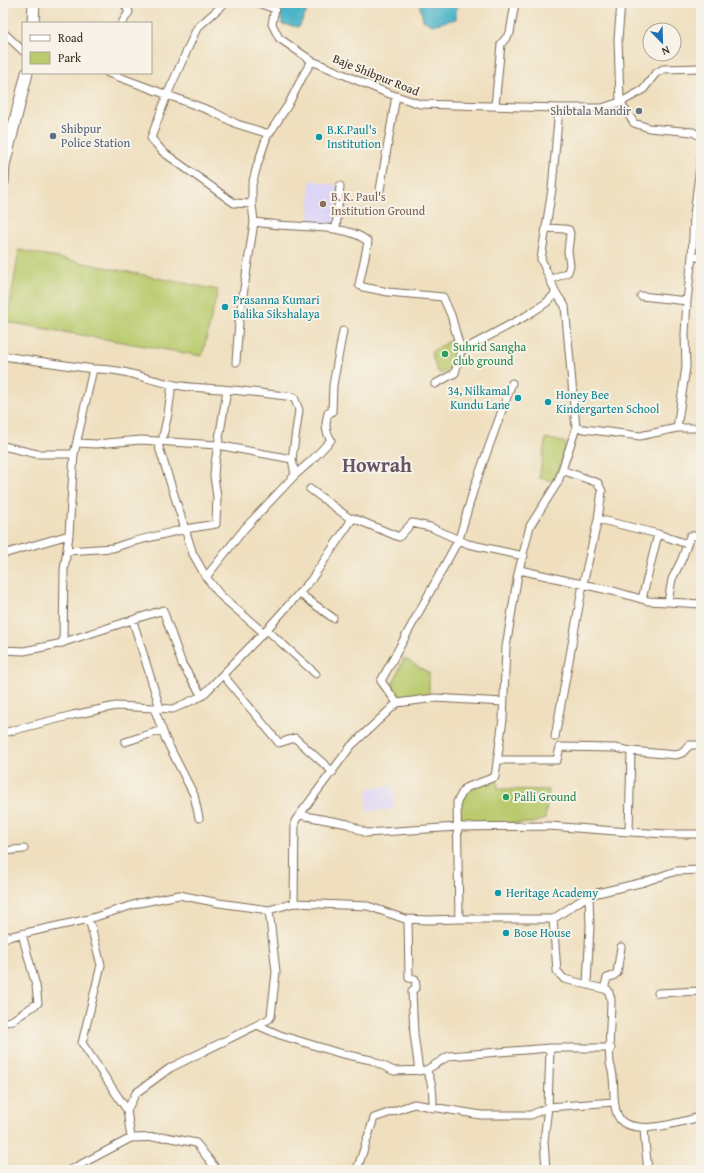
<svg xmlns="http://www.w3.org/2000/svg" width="704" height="1173" viewBox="0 0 704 1173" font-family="'Gentium Book Plus',serif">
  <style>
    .built { fill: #ddd5f6 }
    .green { fill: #baca6d; stroke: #7a7a46 }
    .water { fill: #4ab3c8; stroke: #426e73 }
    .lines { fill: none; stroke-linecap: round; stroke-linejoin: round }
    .street-casing { stroke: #7a6956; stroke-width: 9 }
    .primary-casing { stroke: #7a6956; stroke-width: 13 }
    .street { stroke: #fff; stroke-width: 7 }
    .primary { stroke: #fff; stroke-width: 11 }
    .worship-dot { fill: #6b7280; stroke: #f7f3e8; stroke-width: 1.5 }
    .service-dot { fill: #5c6f8a; stroke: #f7f3e8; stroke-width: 1.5 }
    .culture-dot { fill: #0f9aa8; stroke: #f7f3e8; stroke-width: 1.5 }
    .education-dot { fill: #8d6e63; stroke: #f7f3e8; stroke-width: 1.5 }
    .leisure-dot { fill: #2e9e5b; stroke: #f7f3e8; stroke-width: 1.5 }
    .labels { text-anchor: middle; stroke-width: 4; stroke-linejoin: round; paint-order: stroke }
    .street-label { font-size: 12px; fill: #3b2a1e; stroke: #f7f3e8 }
    .worship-label { font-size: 12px; fill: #5b616d; stroke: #f7f3e8; text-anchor: end }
    .service-label { font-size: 12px; fill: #4e5e75; stroke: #f7f3e8; text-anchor: start }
    .culture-label { font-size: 12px; fill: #0d838f; stroke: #f7f3e8; text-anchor: start }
    .education-label { font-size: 12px; fill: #785e54; stroke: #f7f3e8; text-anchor: start }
    .leisure-label { font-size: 12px; fill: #27864d; stroke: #f7f3e8; text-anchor: start }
    .town-label { font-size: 20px; font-weight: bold; fill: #675466; stroke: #f7f3e8 }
  </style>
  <rect width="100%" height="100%" fill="#f7f3e8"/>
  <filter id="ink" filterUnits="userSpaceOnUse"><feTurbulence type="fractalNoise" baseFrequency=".025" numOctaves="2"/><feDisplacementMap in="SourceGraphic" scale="8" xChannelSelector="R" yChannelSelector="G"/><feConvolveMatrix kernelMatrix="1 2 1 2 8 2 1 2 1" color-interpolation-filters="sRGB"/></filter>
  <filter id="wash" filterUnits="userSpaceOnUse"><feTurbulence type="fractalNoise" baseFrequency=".012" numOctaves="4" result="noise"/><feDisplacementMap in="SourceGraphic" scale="16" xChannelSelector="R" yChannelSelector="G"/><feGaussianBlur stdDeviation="0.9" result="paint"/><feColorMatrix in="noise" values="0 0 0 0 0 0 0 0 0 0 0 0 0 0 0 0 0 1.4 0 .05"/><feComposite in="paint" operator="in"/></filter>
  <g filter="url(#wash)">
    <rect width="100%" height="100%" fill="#efdfbe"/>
    <path class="built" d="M 310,180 L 338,186 L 335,226 L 309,222 Z
      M 394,785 L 394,809 L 366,812 L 368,788 Z"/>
    <path class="green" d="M 19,250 L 218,290 L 202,356 L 7,322 Z
      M 456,337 L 458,351 L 454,366 L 441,374 L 437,371 L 431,352 Z
      M 546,438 L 566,443 L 555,481 L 539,478 Z
      M 404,658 L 429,673 L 429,693 L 428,696 L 397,700 L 391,688 Z
      M 497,778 L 498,789 L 549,790 L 545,819 L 534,823 L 459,824 L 459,804 L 469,790 Z"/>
    <path class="water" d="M 283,3 L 311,3 L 299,27 L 282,24 L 280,9 Z
      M 419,3 L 457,3 L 456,19 L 432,25 L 423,20 Z"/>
  </g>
  <g filter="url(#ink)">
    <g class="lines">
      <g class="street-casing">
        <path id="street" d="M 225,3 L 197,28 L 167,95 L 151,138 L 163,152 L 234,203 L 252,204
          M 258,3 L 275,9
          M 276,3 L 272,24 L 279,38 L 312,61
          M 621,3 L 618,39 L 620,102 L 634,123 L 649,128 L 693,132 L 701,137
          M 122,23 L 129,12 L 124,3
          M 3,32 L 23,51
          M 108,73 L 211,111 L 237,124 L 269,134 L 288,105 L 305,72 L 312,61 L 387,93 L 420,104 L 559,108 L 602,108 L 623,101 L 643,90 L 655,74 L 663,69 L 701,68
          M 495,106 L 501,44 L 510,33 L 515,3
          M 380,190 L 396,96
          M 254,222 C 262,223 271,224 279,225 C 302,227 351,225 368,242 L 359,285 L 363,287 L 388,292 L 443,297 L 451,315 L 461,351 L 455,373 L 435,384
          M 546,228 L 564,229 L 569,230 L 570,234 L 568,251 L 570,265 L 568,272 L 550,280
          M 336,229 L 340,186
          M 692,256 L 701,258
          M 641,296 L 687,301
          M 461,351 L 526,316 L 546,303 L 556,293
          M 3,356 L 93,369 C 127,368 150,382 182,386 C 195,388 208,388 221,389 C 246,391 270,394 294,397 L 299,410 L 292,459 L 217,445 L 141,440 L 96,444 L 77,443
          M 236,362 L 239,322 L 254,222 L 252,204 L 252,185 L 257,166 L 268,133
          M 576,428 L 640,436 L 677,428 L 701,428
          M 677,428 L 686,367 L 685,334 L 687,301 L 692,256 L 694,215 L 701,159
          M 163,436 L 168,414 L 172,384
          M 157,441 L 193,554 L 206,577 L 221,596 L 264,633
          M 3,446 L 37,454 L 74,454
          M 562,470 L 598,483 L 602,491 L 598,519
          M 295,475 L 311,461 L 331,440 C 325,431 325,424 328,413 L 332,412 L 333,385 L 343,331
          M 310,489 L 352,520
          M 658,534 L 687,544
          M 67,551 L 113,548 L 131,542 L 185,529 L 216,524 L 217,497 L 214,476 L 215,463 L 227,390
          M 3,554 L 69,535
          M 520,570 L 617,592 L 648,601 L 668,602 L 672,579 L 682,559 L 690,536 L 701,536
          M 206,577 L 245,528 L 295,475 L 292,459
          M 299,593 L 333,618
          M 668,602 L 701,604
          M 133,621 L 160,708
          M 267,630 L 316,674
          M 63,643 L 64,570 L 69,535 L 74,454 L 93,369
          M 3,650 L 24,651 L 58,644 L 163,610 L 182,664 L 202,696
          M 223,675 L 279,743 L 295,738 L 333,772
          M 397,703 L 381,681 L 459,539 L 475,485 L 512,383
          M 154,708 L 166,740 L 194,795 L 199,818
          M 3,733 L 73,715 L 116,706 L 173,709 L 202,696 L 269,627 L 311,580 L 353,518 L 399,537 L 412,523 L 430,527 L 468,544 L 524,556
          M 555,737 L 583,584 L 598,519 L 658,534 L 642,599
          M 125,742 L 162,730
          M 631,751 L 676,755 L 682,753 L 690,745 L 701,745
          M 497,760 L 557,760 L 560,747 L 615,748 L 631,751 L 629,832
          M 300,815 L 348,824 L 366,833 L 457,827 L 549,826 L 629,832 L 668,834 L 701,834
          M 3,851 L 24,849
          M 701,870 L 676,871 L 644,882 L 589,895 L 553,919 L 557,971 L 564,979 L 608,990 L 611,999 C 611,1020 608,1042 610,1063 C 611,1068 613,1073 613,1078 C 615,1091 611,1118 626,1124 C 649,1133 678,1122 701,1117
          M 294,903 L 295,821 L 351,746 L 397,703 L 435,698 L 503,702
          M 89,919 L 101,965 L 82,1043 L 127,1110
          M 408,919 L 409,978 L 415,979 L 416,987 L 412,991 L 414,1034 L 419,1071
          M 459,919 L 553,919
          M 3,938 L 89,919 L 139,903 L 179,895 L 219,903 L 269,910
          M 587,984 L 590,926 L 589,895
          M 604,989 L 607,978 L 613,976 L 617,973 L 621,947
          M 658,993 L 701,991
          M 3,1023 L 13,1020 L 38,1003 L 36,986 L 22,934
          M 257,1025 L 280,1035 L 339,1053 L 371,1060 L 394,1071 L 426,1070 C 433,1082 433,1094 433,1108
          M 550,1048 L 611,1048
          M 426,1070 L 449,1056 L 550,1048 L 548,1107 L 544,1141 L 546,1170
          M 644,1128 L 645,1143 L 648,1170
          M 131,1138 L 127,1110 L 136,1093 L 170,1068 L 269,1019 L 271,1016 L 276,972 L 269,910 L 294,903 L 368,906 L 405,919 L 428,920 L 459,919 L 457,802 L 465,788 L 495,777 L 503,719 L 506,647 L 518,574 L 530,526 L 558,482 L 576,428 L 565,306 L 556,293 L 541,259 L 552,189 L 559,108
          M 70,1170 L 131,1138 L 166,1137 L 196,1143 L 214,1166 L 215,1170
          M 357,1170 L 374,1118 L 414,1104 L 481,1115 L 531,1115 L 548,1107 L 614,1102"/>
      </g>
      <g class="primary-casing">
        <path id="primary" d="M 33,23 L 34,3
          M 3,182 L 4,165 L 27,73"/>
      </g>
      <use href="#street" class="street"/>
      <use href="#primary" class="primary"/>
    </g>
  </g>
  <circle class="worship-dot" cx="639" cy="111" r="4"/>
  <circle class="service-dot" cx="53" cy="136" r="4"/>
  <g class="culture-dot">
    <circle cx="319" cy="137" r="4"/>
    <circle cx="225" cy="307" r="4"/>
    <circle cx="518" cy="398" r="4"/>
    <circle cx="548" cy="402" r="4"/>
    <circle cx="498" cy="893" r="4"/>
    <circle cx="506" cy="933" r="4"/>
  </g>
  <circle class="education-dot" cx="323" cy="204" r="4"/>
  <g class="leisure-dot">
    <circle cx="445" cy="354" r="4"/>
    <circle cx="506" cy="797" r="4"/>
  </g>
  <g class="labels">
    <g class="street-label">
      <text transform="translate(376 75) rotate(22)" y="4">Baje Shibpur Road</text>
    </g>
    <g class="worship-label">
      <text x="631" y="115">Shibtala Mandir</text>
    </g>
    <g class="service-label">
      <text x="61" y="133">Shibpur<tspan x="61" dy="14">Police Station</tspan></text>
    </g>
    <g class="culture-label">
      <text x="327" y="134">B.K.Paul's<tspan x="327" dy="14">Institution</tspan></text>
      <text x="233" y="304">Prasanna Kumari<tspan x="233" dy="14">Balika Sikshalaya</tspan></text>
      <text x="510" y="395" text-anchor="end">34, Nilkamal<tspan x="510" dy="14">Kundu Lane</tspan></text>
      <text x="556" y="399">Honey Bee<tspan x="556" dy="14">Kindergarten School</tspan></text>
      <text x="506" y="897">Heritage Academy</text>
      <text x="514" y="937">Bose House</text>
    </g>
    <g class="education-label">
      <text x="331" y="201">B. K. Paul's<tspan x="331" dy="14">Institution Ground</tspan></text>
    </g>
    <g class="leisure-label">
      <text x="453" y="351">Suhrid Sangha<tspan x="453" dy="14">club ground</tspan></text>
      <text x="514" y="801">Palli Ground</text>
    </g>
    <g class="town-label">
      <text x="377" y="472">Howrah</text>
    </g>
  </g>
  <rect width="704" height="1173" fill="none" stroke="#f7f3e8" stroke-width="16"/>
  <rect x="22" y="22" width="130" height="52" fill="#f7f3e8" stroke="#aca397"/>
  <rect x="30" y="35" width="20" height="6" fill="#ffffff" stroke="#aca397"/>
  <text x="58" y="42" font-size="12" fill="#3b2a1e">Road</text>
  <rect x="30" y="52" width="20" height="12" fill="#baca6d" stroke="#aca397"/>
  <text x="58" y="62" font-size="12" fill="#3b2a1e">Park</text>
  <g transform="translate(662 42) rotate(157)"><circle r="19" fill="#f7f3e8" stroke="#aca397"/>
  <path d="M0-3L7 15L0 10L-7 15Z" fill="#1f6fb2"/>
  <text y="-6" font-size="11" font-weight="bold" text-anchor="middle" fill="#3b2a1e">N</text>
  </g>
</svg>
